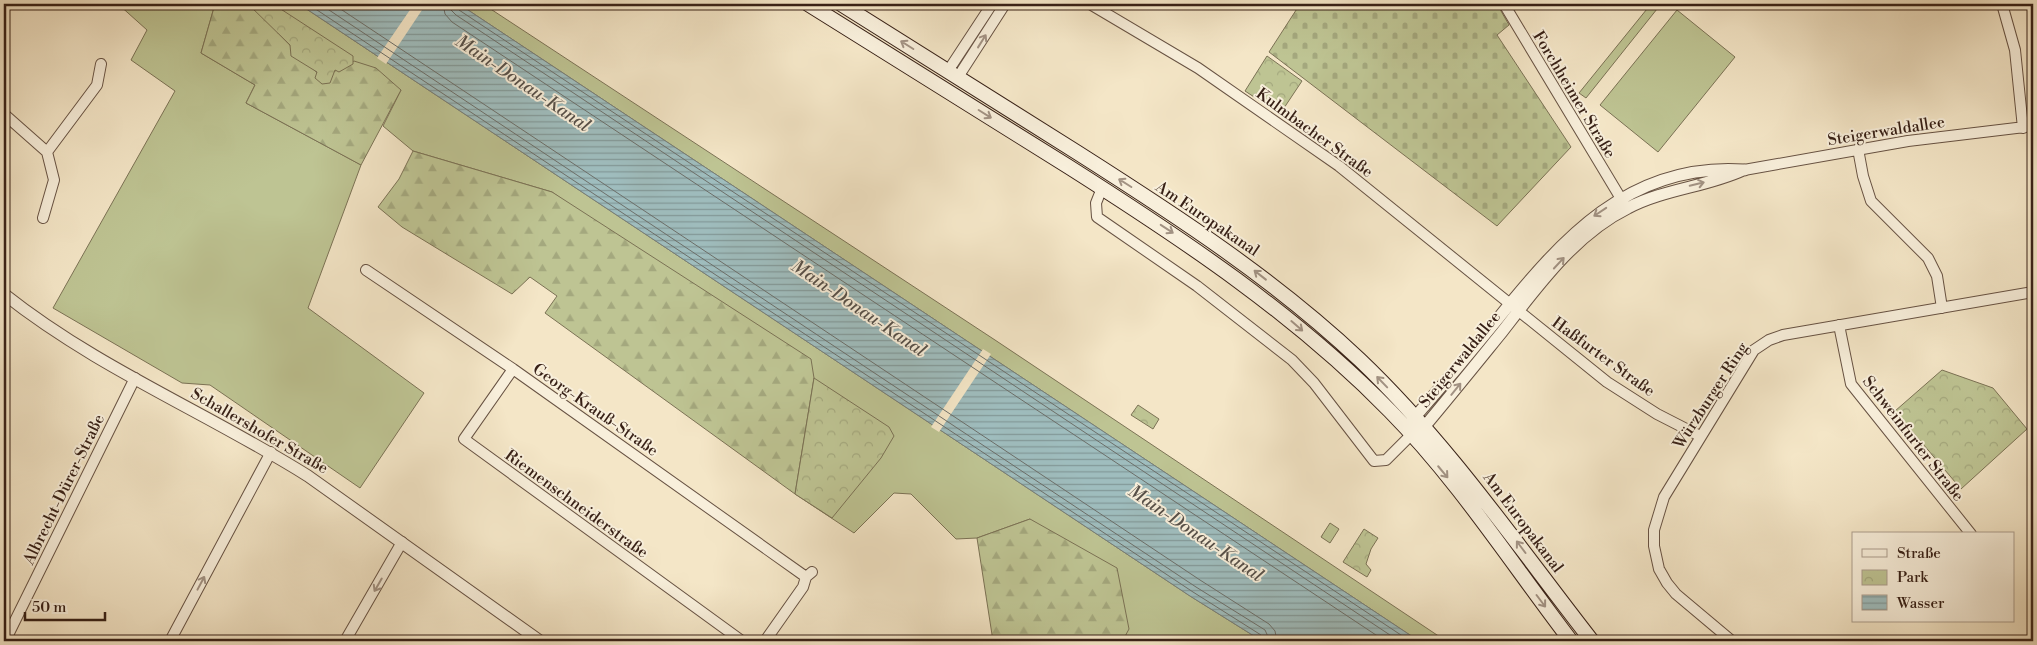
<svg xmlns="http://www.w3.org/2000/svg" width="2037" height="645" viewBox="0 0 2037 645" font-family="'Libre Bodoni',serif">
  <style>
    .grass { fill: #bec493; stroke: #7b7255 }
    .forest { fill: url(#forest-firs); stroke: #7b7255 }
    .cemetery { fill: url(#cemetery-stones); stroke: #7b7255 }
    .park { fill: url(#park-crowns); stroke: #7b7255 }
    .water { fill: url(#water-rules); stroke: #767f7b }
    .pier { fill: #f4e6c7 }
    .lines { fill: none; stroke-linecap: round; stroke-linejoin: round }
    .shore { stroke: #6c6f6a; stroke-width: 1 }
    .minor-casing { stroke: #675243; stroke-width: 12 }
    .tertiary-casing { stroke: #675243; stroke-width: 13 }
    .secondary-casing { stroke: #382117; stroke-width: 16 }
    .minor { stroke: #f8efdb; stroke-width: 10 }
    .tertiary { stroke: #f8efdb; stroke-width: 11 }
    .secondary { stroke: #f8efdb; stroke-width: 14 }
    .oneway { stroke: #a29283 }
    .labels { text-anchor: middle; stroke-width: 4; stroke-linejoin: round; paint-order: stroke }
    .street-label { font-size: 16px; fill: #382117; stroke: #f8efdb }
    .water-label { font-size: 18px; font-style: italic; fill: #575049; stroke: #f8efdb }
  </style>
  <defs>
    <pattern id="forest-firs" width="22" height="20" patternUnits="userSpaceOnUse" patternTransform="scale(1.25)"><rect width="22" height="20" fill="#bec493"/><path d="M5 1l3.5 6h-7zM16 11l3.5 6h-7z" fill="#a4a87e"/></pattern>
    <pattern id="cemetery-stones" width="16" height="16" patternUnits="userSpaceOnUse" patternTransform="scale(1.25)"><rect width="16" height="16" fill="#bec493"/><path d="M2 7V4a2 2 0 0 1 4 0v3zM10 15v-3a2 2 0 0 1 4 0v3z" fill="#a4a87e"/></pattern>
    <pattern id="park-crowns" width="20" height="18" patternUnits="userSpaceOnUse" patternTransform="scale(1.25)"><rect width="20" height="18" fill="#bec493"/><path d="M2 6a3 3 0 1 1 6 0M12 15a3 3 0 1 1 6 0" fill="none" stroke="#a4a87e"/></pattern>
    <pattern id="water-rules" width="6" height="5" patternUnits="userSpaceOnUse" patternTransform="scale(1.25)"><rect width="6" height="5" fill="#9fbdbe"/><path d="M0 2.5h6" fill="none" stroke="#839999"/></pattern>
  </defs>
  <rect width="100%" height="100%" fill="#f4e6c7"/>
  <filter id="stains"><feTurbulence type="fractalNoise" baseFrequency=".004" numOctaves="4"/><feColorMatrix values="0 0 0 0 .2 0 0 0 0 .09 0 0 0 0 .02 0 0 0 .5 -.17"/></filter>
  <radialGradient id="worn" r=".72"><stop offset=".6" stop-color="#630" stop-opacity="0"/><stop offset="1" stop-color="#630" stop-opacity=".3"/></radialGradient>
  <path class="grass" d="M 118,4 L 215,4 L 201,53 L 255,85 L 246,103 L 361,165 L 308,308 L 424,393 L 360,488 L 210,385 L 182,383 L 53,308 L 175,91 L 131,60 L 147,30 Z
    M 277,4 L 299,4 L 1190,596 L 1262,641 L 1217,641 L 1213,639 L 1212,641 L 1124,641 L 1030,519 L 977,538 L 956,539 L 911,494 L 894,493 L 854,533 L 795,494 L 814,378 L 552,192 L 413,151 L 383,126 L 401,90 L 323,78 L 279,34 Z
    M 459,4 L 483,4 L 995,340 L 1446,641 L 1419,641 Z
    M 1651,4 L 1661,4 L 1586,98 L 1579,93 Z
    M 1677,10 L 1735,57 L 1658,152 L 1600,105 Z"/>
  <path class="forest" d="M 215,4 L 277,4 L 279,5 L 279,34 L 322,78 L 354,61 L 376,68 L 401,90 L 361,165 L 246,103 L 255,85 L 201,53 Z
    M 413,151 L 552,192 L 811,359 L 814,378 L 795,494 L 545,313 L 557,296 L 530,277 L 512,294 L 402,227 L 378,207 L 399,179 Z
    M 1030,519 L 1117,568 L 1129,629 L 1123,640 L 1124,641 L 993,641 L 977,538 Z"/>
  <path class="cemetery" d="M 1300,4 L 1497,4 L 1509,25 L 1497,35 L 1571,147 L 1497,226 L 1269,52 Z"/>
  <path class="park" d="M 248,4 L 273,4 L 353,56 L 353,64 L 339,72 L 335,70 L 330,83 L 322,84 L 315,78 L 317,72 L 291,56 L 290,45 Z
    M 1267,56 L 1302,81 L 1280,114 L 1245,91 Z
    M 1942,370 L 1993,388 L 2027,429 L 1961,489 L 1895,411 Z
    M 814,378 L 889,427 L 894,436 L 881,458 L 832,518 L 795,494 Z
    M 1138,405 L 1159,419 L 1153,429 L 1131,415 Z
    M 1330,523 L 1339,529 L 1330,543 L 1321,537 Z
    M 1364,529 L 1378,538 L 1371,549 L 1366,564 L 1371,570 L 1367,577 L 1343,562 Z"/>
  <path class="water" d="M 299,4 L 459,4 L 1419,641 L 1262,641 L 1190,596 Z"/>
  <path class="pier" d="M 414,4 L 426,4 L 386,64 L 377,58 Z
    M 983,349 L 991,354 L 939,432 L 931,427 Z"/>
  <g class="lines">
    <path class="shore" d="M 308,4 L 1193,592 L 1261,635 L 1264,641
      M 320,4 L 1196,587 L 1265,630 L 1270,641
      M 333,4 L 1200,580 L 1269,624 L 1275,631 L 1277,641
      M 443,4 L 445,14 L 452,22 L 1385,641
      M 450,4 L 451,10 L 456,15 L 1399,641
      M 457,4 L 459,10 L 1410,641"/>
    <g class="minor-casing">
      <path id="minor" d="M 1090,4 L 1198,68 L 1339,166 L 1607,382 L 1657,414 L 1700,436
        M 1504,4 L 1626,207
        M 2002,4 L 2015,50 L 2023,128
        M 948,71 L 992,4
        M 958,77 L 1005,4
        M 4,114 L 47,152 L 54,180 L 43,218
        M 1858,149 L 1863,176 L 1871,201 L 1928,258 L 1937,276 L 1942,308
        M 47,152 L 97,85 L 101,64
        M 1744,170 L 1908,141 L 2033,126
        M 1102,188 L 1096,203 L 1097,217 L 1197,286 L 1292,360 L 1314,383 L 1374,461 L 1386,460 L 1411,435
        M 366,270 L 513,369 L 806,577
        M 1839,325 L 1851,384 L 1971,534
        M 513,369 L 464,439 L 742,641
        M 5,641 L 135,378
        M 170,641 L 271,452
        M 345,641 L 402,542
        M 765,641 L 803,587 L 806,577 L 812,572
        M 1732,641 L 1676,594 L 1667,583 L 1659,569 L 1654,546 L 1654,530 L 1664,497 L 1754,350 L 1769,340 L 1783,335 L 2033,292"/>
    </g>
    <g class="tertiary-casing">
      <path id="tertiary" d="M 4,294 C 97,368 208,413 308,476 L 540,641
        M 1415,417 C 1443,385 1470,353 1496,321 C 1562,239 1629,162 1744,170
        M 1425,426 C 1451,395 1476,364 1502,332 C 1537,287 1575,234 1628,208 C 1664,189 1706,187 1743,170"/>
    </g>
    <g class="secondary-casing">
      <path id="secondary" d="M 808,4 C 896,58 983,113 1069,167 C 1184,240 1295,314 1390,411 C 1458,480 1512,564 1571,641
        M 841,4 C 920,53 999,103 1078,153 C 1177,216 1274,279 1360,360 C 1449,445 1517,545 1592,641"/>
    </g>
    <use href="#minor" class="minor"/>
    <use href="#tertiary" class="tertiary"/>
    <use href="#secondary" class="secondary"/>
  </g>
  <defs><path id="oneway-shaft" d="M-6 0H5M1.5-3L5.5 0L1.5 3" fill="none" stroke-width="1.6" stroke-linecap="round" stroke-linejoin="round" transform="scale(1.25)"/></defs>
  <g class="oneway">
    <use href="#oneway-shaft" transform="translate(982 41) rotate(-58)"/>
    <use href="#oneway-shaft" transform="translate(907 45) rotate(-148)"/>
    <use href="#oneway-shaft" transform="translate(985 114) rotate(32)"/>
    <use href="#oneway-shaft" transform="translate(1125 183) rotate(-148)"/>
    <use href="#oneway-shaft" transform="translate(1697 184) rotate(-13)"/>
    <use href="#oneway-shaft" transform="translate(1600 212) rotate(146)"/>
    <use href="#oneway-shaft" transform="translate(1167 229) rotate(33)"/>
    <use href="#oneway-shaft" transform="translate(1559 263) rotate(-47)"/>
    <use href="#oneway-shaft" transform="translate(1260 275) rotate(-142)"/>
    <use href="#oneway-shaft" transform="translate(1297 326) rotate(41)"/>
    <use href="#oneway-shaft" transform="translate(1382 382) rotate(-134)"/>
    <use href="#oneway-shaft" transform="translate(1456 389) rotate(-51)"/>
    <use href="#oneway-shaft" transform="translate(1443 472) rotate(50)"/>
    <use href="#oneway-shaft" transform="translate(1521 547) rotate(-127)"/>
    <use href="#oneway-shaft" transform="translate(201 583) rotate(-62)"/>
    <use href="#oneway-shaft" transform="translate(378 585) rotate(120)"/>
    <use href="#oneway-shaft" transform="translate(1541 601) rotate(53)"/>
  </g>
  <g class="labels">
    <g class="street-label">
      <text transform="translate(1575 94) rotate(59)" y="6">Forchheimer Straße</text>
      <text transform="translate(1886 130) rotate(-9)" y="6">Steigerwaldallee</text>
      <text transform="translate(1315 132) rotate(36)" y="6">Kulmbacher Straße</text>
      <text transform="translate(1208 218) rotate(34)" y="6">Am Europakanal</text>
      <text transform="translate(1604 356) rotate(36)" y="6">Haßfurter Straße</text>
      <text transform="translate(1459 359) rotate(-51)" y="6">Steigerwaldallee</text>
      <text transform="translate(1710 395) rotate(-57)" y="6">Würzburger Ring</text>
      <text transform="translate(596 409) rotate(35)" y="6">Georg-Krauß-Straße</text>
      <text transform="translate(260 430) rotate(30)" y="6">Schallershofer Straße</text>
      <text transform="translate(1914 438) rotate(52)" y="6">Schweinfurter Straße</text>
      <text transform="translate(63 489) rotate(-64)" y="6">Albrecht-Dürer-Straße</text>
      <text transform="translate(577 503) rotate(36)" y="6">Riemenschneiderstraße</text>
      <text transform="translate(1524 522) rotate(53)" y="6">Am Europakanal</text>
    </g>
    <g class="water-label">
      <text transform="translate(523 83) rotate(34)" y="6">Main-Donau-Kanal</text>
      <text transform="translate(859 308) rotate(34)" y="6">Main-Donau-Kanal</text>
      <text transform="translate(1196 533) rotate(34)" y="6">Main-Donau-Kanal</text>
    </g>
  </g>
  <rect width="2037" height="645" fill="none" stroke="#f4e6c7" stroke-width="20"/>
  <rect x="5" y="5" width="2027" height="635" fill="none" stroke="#382117" stroke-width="2.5"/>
  <rect x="10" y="10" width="2017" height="625" fill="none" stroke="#382117"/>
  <rect x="1852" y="532" width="162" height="90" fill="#f8efdb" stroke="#ab9d8d"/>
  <rect x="1862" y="549" width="25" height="8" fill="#f8efdb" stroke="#ab9d8d"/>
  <text x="1897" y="558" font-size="15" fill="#382117">Straße</text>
  <rect x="1862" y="570" width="25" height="15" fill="url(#park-crowns)" stroke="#ab9d8d"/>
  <text x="1897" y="582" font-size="15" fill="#382117">Park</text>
  <rect x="1862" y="595" width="25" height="15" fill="url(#water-rules)" stroke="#ab9d8d"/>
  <text x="1897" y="608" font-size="15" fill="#382117">Wasser</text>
  <path d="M25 612v8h80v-8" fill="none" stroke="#382117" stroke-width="2.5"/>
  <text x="32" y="612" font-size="15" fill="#382117" stroke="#f8efdb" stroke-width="4" paint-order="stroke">50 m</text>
  <rect width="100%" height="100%" filter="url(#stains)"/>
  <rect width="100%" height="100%" fill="url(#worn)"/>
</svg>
